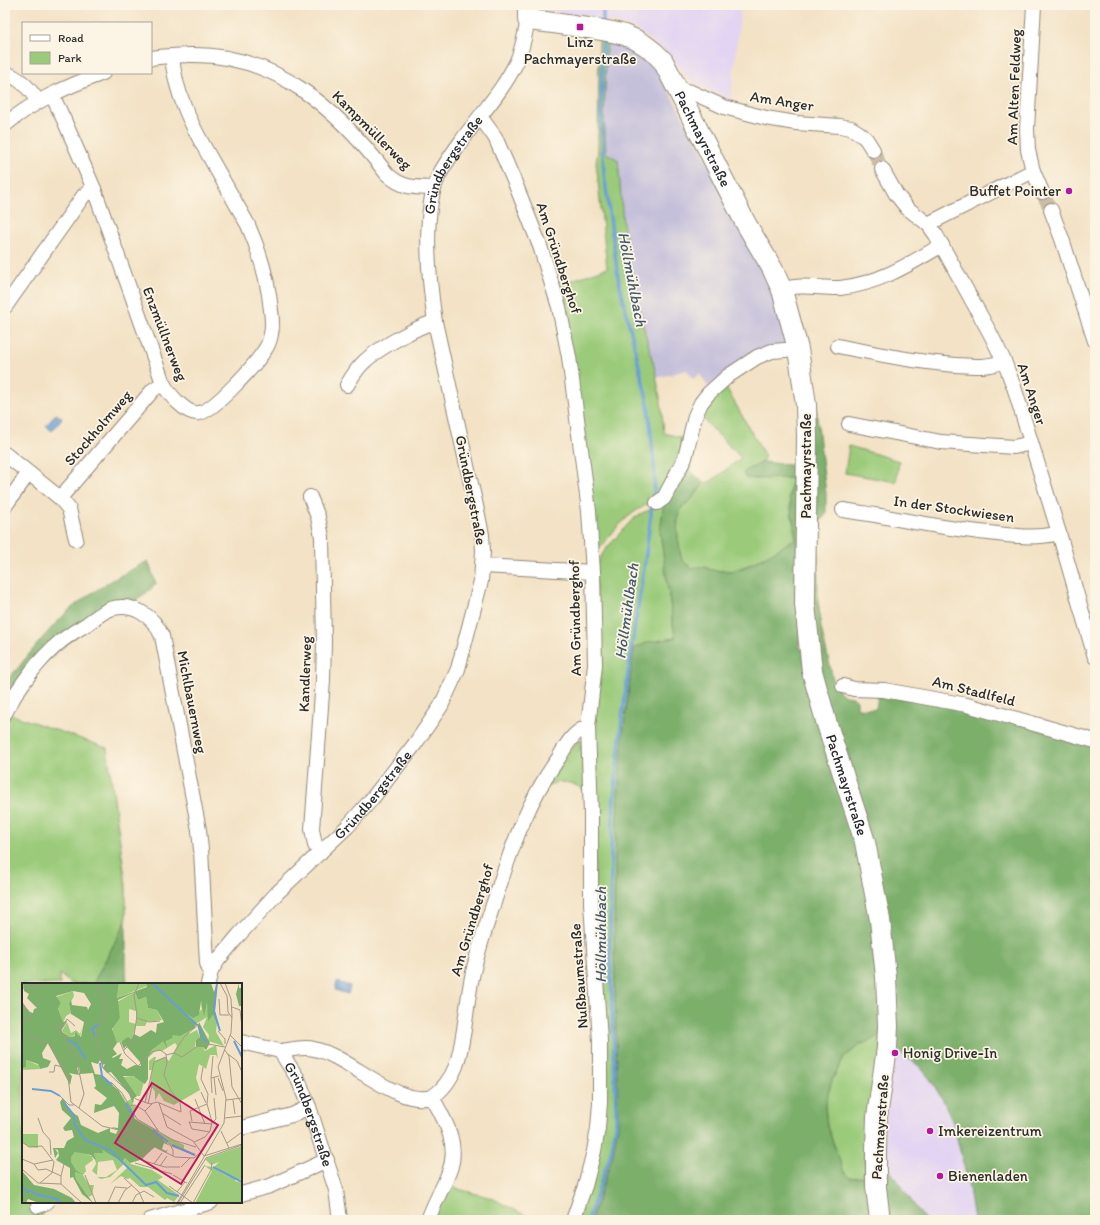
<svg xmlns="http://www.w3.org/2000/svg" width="1100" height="1225" viewBox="0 0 1100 1225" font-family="Itim,sans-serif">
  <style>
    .built { fill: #e2d4f3 }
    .industrial { fill: #c5c0da }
    .green { fill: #9bcb7a; stroke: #637b52 }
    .forest { fill: #7caf6a; stroke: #546d4a }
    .water { fill: #699ed5; stroke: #4a6480 }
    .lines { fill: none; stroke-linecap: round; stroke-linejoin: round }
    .stream { stroke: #699ed5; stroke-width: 3.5 }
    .street-tunnel { stroke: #cbbda6; stroke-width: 14; stroke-dasharray: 14 7; stroke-linecap: butt }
    .street-casing { stroke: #8f8678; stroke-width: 16 }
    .secondary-casing { stroke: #8f8678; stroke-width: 22 }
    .street { stroke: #fff; stroke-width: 14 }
    .secondary { stroke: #fff; stroke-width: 20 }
    .poi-dot { fill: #b5179e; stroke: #fcf5e5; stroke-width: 1.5 }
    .labels { text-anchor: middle; stroke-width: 3.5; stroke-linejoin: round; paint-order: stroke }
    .poi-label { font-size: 15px; fill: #2b2b2b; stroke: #fcf5e5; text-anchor: start }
    .street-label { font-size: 15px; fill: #2b2b2b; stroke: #fcf5e5 }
    .water-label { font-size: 16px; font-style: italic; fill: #44596f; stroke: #fcf5e5 }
    .inset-river { fill: none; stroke: #699ed5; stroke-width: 2 }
    .inset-road { fill: none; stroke: #a39987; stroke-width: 1 }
    .view { fill: #c2185b; fill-opacity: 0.15; stroke: #c2185b; stroke-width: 2 }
    .inset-edge { fill: none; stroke: #2b2b2b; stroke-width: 2 }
  </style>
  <rect width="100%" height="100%" fill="#fcf5e5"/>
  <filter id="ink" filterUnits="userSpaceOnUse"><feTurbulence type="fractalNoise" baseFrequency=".025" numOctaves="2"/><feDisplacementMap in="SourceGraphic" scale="8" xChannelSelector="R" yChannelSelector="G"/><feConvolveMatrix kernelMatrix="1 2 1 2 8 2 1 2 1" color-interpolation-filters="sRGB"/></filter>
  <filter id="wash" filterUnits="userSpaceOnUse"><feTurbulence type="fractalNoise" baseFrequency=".012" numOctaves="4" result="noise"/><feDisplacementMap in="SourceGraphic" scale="16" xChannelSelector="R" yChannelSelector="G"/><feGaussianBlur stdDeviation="0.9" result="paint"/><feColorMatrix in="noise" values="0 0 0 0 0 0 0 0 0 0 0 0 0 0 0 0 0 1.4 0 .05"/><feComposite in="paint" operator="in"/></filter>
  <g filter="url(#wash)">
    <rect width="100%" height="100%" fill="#f3e2c5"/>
    <path class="built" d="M 543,5 L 741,5 L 731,100 L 696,84 L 688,78 L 668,53 L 635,29 L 614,22 L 576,16 L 545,9 Z
      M 893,1037 L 910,1061 L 919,1066 L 930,1079 L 944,1102 L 953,1123 L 968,1182 L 974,1220 L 925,1220 L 891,1172 L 882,1162 Z"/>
    <path class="industrial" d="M 607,38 L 646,50 L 772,278 L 787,346 L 708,387 L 700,374 L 693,379 L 687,370 L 656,378 L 637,302 L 623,224 L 618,160 L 606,153 L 604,115 Z"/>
    <path class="green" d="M 599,38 L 607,38 L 604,115 L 606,153 L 618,160 L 623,224 L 637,302 L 655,370 L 661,402 L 664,433 L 686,439 L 657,500 C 630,511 618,525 601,547 L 596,548 L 557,285 L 607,268 L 596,162 L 598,151 Z
      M 724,384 L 765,456 C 760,469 751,465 743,473 L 747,478 L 756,479 L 789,478 L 792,480 L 789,497 L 796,540 L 790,541 L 778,550 L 748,565 L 732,571 L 713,571 L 706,567 L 692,569 C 689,566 685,564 682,560 C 676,552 676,517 681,509 C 684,504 687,503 690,500 C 696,496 700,488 704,483 L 710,482 L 741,458 L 701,417 L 703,408 Z
      M 849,446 L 899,461 L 896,482 L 845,473 Z
      M 668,498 L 660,532 L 675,638 L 649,642 L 618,795 L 614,900 L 618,1126 L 612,1158 L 591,1220 L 576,1220 L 598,1159 L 594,800 L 596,565 L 605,550 L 632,520 L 642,513 L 657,507 Z
      M 10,714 L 107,748 L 126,885 L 126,921 L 93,984 L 71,984 L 60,974 L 60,984 L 23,984 L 23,1202 L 46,1202 L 41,1220 L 5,1220 L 5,725 Z
      M 578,740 L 582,741 L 586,792 C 573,781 559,779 545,787 L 562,760 Z
      M 882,1035 L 871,1145 L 865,1159 L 866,1171 L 862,1177 L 850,1178 L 844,1172 L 827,1126 L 825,1106 L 831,1083 L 844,1057 L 860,1045 Z
      M 447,1186 L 492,1198 L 534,1220 L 432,1220 Z"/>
    <path class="forest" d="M 808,374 L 814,391 L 826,494 L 826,514 L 820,522 L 817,542 L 818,599 L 821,628 L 833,679 L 840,692 L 845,696 L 853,697 L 857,701 L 857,708 L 876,709 L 878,696 L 930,701 L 1095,744 L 1095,1220 L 974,1220 L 968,1182 L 953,1123 L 944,1102 L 930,1079 L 919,1066 L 901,1053 L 895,1044 L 882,1035 L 860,1045 L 844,1057 L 831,1083 L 825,1106 L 827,1126 L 844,1172 L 850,1178 L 862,1177 L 866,1171 L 865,1159 L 871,1145 L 876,1220 L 591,1220 L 612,1158 L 618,1126 L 614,947 L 615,854 L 618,795 L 623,734 L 634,648 L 649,642 L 675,638 L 660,532 L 663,508 L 686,467 L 704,483 L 691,500 L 682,507 L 677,519 L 678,537 L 681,556 L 682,560 L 692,569 C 701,564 704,568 712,570 C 715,571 728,571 731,571 C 743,570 766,556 777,550 C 783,547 788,542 796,539 L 789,497 L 792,480 L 789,478 L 756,479 L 747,478 L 743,473 C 749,468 756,467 763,462 L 783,464 L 804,468 L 800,635 L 799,643 L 801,651 L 812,639 Z
      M 148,561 L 156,584 L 146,593 L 134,601 L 117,602 L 12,690 L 9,690 L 6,688 C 6,679 17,670 22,663 C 37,644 52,626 69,610 C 93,590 121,575 148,561 Z
      M 126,921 L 126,969 L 127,984 L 93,984 Z
      M 882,1162 L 891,1172 L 925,1220 L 886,1220 Z"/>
    <path class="water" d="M 56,414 L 62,418 L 52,431 L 46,426 Z
      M 337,982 L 350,986 L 348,994 L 335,990 Z"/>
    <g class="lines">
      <path class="stream" d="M 603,23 L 603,5
        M 588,1220 L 610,1156 L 616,1126 L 616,1106 L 610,948 L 611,854 L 614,798 L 622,718 L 634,631 L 645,562 L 654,489 L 655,473 L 648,404 L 618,277 L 604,173 L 601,114 L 603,35"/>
    </g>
  </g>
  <g filter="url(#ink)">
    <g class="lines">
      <path class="street-tunnel" d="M 873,150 L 882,169
        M 1042,192 L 1051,210"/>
      <g class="street-casing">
        <g id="street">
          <path d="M 1034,5 L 1027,129 L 1028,150 L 1033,171 L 1042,192"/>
          <path d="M 151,58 C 163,56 175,56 188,55 C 274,52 337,109 387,174 C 403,189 414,187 434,188"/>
          <path d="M 5,73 C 20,78 30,88 38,102"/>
          <path d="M 680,93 L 685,91 L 691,92 L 724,107 L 766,118 L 796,123 L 840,126 L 851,128 L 859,133 L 866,139 L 873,150"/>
          <path d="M 52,95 L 64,120 L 94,189 L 163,383 C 168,393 186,415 199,413 C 214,411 255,365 264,351 C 268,346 270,340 271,334 C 273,326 272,318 271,310 C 268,280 260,252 248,225 C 236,204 224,182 212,161 C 193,128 175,95 172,56"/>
          <path d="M 479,118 L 484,122 L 495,137 L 515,183 L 540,246 L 559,307 L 569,357 L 589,511 L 593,572 L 595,665 L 588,727 L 591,814 L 591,903 L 600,1041 L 600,1103 L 598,1128 L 594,1151 L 585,1186 L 573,1220"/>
          <path d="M 5,125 C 33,101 68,86 103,73"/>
          <path d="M 882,169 L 896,194 L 907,208 L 928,224 L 936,235 L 990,333 L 1004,361 L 1014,387 L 1059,533 L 1095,657"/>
          <path d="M 1051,210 L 1062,239 L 1095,341"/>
          <path d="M 928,224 L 1033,171"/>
          <path d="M 782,290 C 800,283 821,289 840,288 C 878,284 910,264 942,245"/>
          <path d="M 5,307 L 84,195 L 94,189"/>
          <path d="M 838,346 C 877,354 916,362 956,365 C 972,366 988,368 1004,361"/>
          <path d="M 347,385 C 352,377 357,368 364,362 C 377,349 418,326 435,322"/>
          <path d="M 849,424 L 941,442 L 1014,447 L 1031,443"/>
          <path d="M 5,454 L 60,498 L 153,390 L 163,383"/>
          <path d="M 310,497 L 318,517 L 322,537 L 324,643 L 323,680 L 312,829 L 315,845 L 320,853"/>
          <path d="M 60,498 L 69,509 L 76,539"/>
          <path d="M 657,503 L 664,498 L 685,458 L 695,416 L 701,403 L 708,394 L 728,376 L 757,357 L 772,351 L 798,349"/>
          <path d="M 5,506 L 28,474"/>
          <path d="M 843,510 C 892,517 940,528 989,533 C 1012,536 1037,539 1059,533"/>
          <path d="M 483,566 L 593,572"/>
          <path d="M 843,686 L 854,689 L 884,690 L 967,705 L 1095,741"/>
          <path d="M 5,713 C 18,687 39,659 61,641 C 69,635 78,629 87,624 C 94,619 102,612 110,609 C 132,602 153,615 162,636 L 199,830 L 201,850 L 207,963 L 209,969 L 211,971"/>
          <path id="s1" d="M 208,984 L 211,971 L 218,960 L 239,935 L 277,893 L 348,826 L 371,800 L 415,744 L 441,706 L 458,669 L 481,581 L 483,551 L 482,535 L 478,515 L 435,322 C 429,281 422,214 438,177 C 444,165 452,154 460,143 C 479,116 503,91 517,61 C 523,48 525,33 528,20"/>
          <path id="s2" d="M 241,1042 L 280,1051 L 298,1079 L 309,1107 L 336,1190 L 340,1220"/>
          <path d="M 280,1051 C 291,1050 303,1046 314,1049 C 350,1056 395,1107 432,1097 C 445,1120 460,1145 449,1172 C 443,1188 434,1203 428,1220"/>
          <path d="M 432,1097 C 443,1090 451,1078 456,1066 C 465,1040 466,1005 472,977 C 478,948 488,921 497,893 C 512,846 529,799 558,759 C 565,747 574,730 588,727"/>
          <path d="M 241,1128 L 292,1115 L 309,1107"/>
          <path d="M 241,1194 L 270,1186 L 327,1160"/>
          <path d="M 38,1206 L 47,1202"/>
          <path d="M 150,1220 L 211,1202"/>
        </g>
      </g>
      <g class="secondary-casing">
        <g id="secondary">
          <path id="s3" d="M 528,5 L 528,20 C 546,22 563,24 580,27 C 614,31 639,34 663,61 L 745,222 L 772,268 L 782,290 L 798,349 L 806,405 L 807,436 L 805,604 L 812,671 L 826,721 L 865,842 L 880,920 L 886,977 L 888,1026 L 887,1048 L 877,1117 L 876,1149 L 876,1187 L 880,1220"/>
        </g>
      </g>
      <use href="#street" class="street"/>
      <use href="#secondary" class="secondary"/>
    </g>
  </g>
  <g class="poi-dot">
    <rect x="576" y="23" width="8" height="8" rx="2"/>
    <circle cx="1069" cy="191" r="4"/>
    <circle cx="895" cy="1053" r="4"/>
    <circle cx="930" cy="1131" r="4"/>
    <circle cx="940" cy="1176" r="4"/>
  </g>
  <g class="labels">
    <g class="poi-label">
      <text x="580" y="47" text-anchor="middle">Linz<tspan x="580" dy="17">Pachmayerstraße</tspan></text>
      <text x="1061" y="196" text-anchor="end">Buffet Pointer</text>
      <text x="903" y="1058">Honig Drive-In</text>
      <text x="938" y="1136">Imkereizentrum</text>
      <text x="948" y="1181">Bienenladen</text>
    </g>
    <g class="street-label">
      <text transform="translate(1014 87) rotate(-88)" y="5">Am Alten Feldweg</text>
      <text transform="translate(782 101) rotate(9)" y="5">Am Anger</text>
      <text transform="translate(372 130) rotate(45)" y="5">Kampmüllerweg</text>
      <text dy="5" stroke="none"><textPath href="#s3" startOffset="247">Pachmayrstraße</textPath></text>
      <text dy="5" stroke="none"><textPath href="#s1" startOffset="925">Gründbergstraße</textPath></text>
      <text transform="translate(559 258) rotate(72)" y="5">Am Gründberghof</text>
      <text transform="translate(165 334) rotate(69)" y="5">Enzmüllnerweg</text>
      <text transform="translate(1032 394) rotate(72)" y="5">Am Anger</text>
      <text transform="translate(98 428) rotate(-49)" y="5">Stockholmweg</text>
      <text transform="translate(806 466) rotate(-90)" y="5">Pachmayrstraße</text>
      <text transform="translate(471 490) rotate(79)" y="5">Gründbergstraße</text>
      <text transform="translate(954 509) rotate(8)" y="5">In der Stockwiesen</text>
      <text transform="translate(575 618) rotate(-91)" y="5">Am Gründberghof</text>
      <text transform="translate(305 674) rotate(-88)" y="5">Kandlerweg</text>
      <text transform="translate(974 691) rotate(14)" y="5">Am Stadlfeld</text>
      <text transform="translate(192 702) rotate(79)" y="5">Michlbauernweg</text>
      <text dy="5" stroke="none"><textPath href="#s3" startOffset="921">Pachmayrstraße</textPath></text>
      <text dy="5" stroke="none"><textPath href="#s1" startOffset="253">Gründbergstraße</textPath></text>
      <text transform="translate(472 920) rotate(-73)" y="5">Am Gründberghof</text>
      <text transform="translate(579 976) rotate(-94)" y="5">Nußbaumstraße</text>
      <text dy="5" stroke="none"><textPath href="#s2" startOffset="110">Gründbergstraße</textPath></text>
      <text transform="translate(880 1127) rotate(-86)" y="5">Pachmayrstraße</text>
    </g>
    <g class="water-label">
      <text transform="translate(633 279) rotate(79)" y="6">Höllmühlbach</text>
      <text transform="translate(626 611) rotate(-82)" y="6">Höllmühlbach</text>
      <text transform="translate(600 935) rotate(-90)" y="6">Höllmühlbach</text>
    </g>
  </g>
  <g transform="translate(22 983)">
    <rect width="220" height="220" fill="#f3e2c5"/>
    <path d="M 97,0 L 124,0 L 125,3 L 95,15 ZM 51,8 L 52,13 L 47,22 L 49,30 L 44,33 L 41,40 L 36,26 L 39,20 L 34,14 ZM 113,9 L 116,17 L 124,14 L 126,25 L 135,27 L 140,37 L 125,39 L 123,43 L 114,43 L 110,55 L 95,60 L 90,51 L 91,43 L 98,35 L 95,19 ZM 107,26 L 114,28 L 114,41 L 107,39 ZM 178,18 L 183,27 L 183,19 L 185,19 L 187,36 L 191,32 L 195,40 L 194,49 L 202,63 L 186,58 L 187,52 L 181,44 L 185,34 L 174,41 L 160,28 L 173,34 L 180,26 ZM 45,39 L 49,50 L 54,47 L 58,51 L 61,42 L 58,54 L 56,51 L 48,54 L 40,48 ZM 168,46 L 167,51 L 175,47 L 178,54 L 174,57 L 173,64 L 181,64 L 183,68 L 194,62 L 196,76 L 194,72 L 188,72 L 184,86 L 177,81 L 174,95 L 178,107 L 152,122 L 142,118 L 137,110 L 133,118 L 133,109 L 128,101 L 130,87 L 127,87 L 127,78 L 132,74 L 134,74 L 133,78 L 143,74 L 147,78 L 155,63 L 153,60 L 140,68 L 133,68 L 126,75 L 126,72 L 140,56 L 145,61 L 144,58 L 151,52 ZM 4,77 L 16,82 L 18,86 L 0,87 L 4,84 ZM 110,93 L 122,99 L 118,113 L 115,113 L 101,94 ZM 88,99 L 96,106 L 101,113 L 104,119 L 109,116 L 111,122 L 116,124 L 110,131 L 114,136 L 134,147 L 136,145 L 136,149 L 162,162 L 162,166 L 168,169 L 174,173 L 150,164 L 136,151 L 115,137 L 108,129 L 99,110 ZM 0,151 L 16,151 L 16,165 L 7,164 L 0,159 ZM 220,163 L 220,197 L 213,195 L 213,198 L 220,200 L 220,220 L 173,220 L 190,188 L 183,183 L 190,184 L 210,196 L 192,184 L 197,179 L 189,182 L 183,176 ZM 80,167 L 100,179 L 103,175 L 109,181 L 130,187 L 141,194 L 136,197 L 157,212 L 152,219 L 145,215 L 143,217 L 126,204 L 118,204 L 108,195 L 105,196 L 99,193 L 88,201 L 105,185 L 102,181 L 88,194 L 79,196 L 75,194 L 84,194 L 95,187 L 91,177 L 76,179 L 75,192 L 70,188 L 74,181 L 72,170 L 82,170 ZM 54,168 L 70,173 L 71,177 L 63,183 L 64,188 L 61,192 L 67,202 L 72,202 L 70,212 L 67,214 L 54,196 L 53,189 L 60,190 L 54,187 L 49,180 L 48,174 Z" fill="#9bcb7a" fill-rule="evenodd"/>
    <path d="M 1,0 L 97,0 L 95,15 L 125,4 L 124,0 L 189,0 L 192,9 L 195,0 L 193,28 L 198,47 L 191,32 L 186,38 L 185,19 L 182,33 L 179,18 L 177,32 L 171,35 L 162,29 L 174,40 L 173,45 L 158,53 L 151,52 L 150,55 L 144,58 L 145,65 L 140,56 L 141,58 L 130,67 L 126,73 L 126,96 L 123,101 L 111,93 L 101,93 L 115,113 L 112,115 L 111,121 L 107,111 L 89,89 L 85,90 L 81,85 L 83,81 L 80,82 L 78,77 L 76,81 L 69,79 L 73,91 L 79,92 L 97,108 L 113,136 L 133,148 L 148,163 L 142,160 L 140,166 L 144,168 L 146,166 L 144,170 L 133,164 L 118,177 L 108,180 L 103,175 L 100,179 L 80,167 L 82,170 L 72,170 L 74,178 L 69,172 L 53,169 L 49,174 L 49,179 L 54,187 L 61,191 L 53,189 L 54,196 L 71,220 L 60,211 L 51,194 L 48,195 L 48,185 L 34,177 L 37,173 L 36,167 L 33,166 L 36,170 L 33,175 L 31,165 L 42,165 L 45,158 L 52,154 L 50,147 L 43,148 L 41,145 L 49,135 L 40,127 L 38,119 L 41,115 L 49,129 L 56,133 L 59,142 L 76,150 L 88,145 L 88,149 L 94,151 L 96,147 L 89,144 L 96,145 L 97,130 L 92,123 L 72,130 L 73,121 L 79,122 L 85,115 L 72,105 L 74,103 L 71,90 L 58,91 L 57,84 L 55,85 L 57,92 L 47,90 L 50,93 L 48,102 L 26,60 L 20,70 L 21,75 L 29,78 L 26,84 L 18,86 L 16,81 L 4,77 L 4,84 L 0,86 L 0,20 L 8,29 L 11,30 L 12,26 L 15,25 L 5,15 L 7,11 L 2,8 ZM 51,8 L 62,10 L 69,21 L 66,27 L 65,24 L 50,22 L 49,17 L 47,21 L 49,31 L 62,39 L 59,54 L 53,49 L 53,53 L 48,54 L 39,48 L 45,38 L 41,39 L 36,26 L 39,20 L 34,13 ZM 113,9 L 116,17 L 124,14 L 126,25 L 135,27 L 142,39 L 135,41 L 134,50 L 129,47 L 118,54 L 112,51 L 109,56 L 106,54 L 99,59 L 102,66 L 104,63 L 118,79 L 119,83 L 113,82 L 105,86 L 99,82 L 101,76 L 97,76 L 100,70 L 91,75 L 90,74 L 95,71 L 91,66 L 95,60 L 90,46 L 98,35 L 96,17 ZM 217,0 L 217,5 L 220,5 L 220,23 L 217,23 L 214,11 ZM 175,41 L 178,41 L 188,60 L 184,67 L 181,64 L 174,64 L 174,57 L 178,54 ZM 0,188 L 12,202 L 32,206 L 50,215 L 54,220 L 17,220 L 6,216 L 4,220 L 0,220 Z" fill="#7caf6a" fill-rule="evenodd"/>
    <path class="inset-river" d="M 130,0 L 175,42M 195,0 L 192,28 L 198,48M 177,43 L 181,56 L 185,59M 73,52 L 70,46 L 76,41M 46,57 L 54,61 L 64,76M 212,58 L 220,74M 78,80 L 80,93 L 90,102M 10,106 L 29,108 L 38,113M 41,119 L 52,132 L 53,142 L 63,157 L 88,167 L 124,202 L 134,199 L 145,210 L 157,213M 104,120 L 112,134M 131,147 L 146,159M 150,162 L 173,172M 191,184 L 220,199M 0,204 L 6,209 L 10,208 L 13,211 L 35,216 L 38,220"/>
    <path class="inset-road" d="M 73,0 L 83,19 L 82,34 L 73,48 L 81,85 L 114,116 L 128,121 L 135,119 L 159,129 L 158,119 L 149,108 L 142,92 L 145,80 L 144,71 L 138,67 L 130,69 L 116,83 L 103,71 L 98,59M 198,0 L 205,13 L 206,29 L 210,35M 0,5 L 22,4 L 26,0M 197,16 L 198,32 L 207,32M 0,19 L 8,31 L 6,37 L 0,39M 210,24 L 218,27 L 220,44M 115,35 L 127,39 L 138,38M 53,43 L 45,36 L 41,44 L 32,44 L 39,47 L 54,75 L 62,111 L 57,125M 196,48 L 203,56 L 203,61M 0,52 L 26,60 L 46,94 L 49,119 L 80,143 L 101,148 L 153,174 L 172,175 L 178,170M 208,52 L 220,64M 202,66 L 207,73 L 210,104 L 220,121M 102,67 L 111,58 L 113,46 L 115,32 L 112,12 L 117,0M 152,70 L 160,74 L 180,60 L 203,64M 206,71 L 215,78 L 220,89M 144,72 L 152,70 L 162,54 L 178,40M 191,73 L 189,95 L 197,93M 27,89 L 32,89 L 33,82 L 40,84M 192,94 L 194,112M 189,95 L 190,110M 196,95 L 201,108M 89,99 L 100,110 L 115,136 L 151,157 L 174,164M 179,109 L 184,120M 38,113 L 47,122 L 52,122M 173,116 L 183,141M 204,117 L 220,115M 211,117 L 213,131M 123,120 L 132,79 L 144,74M 137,120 L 145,144 L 171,158 L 182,173 L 220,161M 126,121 L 130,103M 106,123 L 113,122 L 123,128 L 130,121M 123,128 L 137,149M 140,130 L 159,142M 16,135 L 21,149 L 28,157 L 29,172M 203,135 L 220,133M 170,138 L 168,128 L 185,121 L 186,111 L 179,96 L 181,84M 190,140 L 194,136 L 192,115M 199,148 L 207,165M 188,149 L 170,146 L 167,139 L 190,141M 0,159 L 7,164 L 20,163 L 32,179 L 30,190 L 18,200M 172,159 L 183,154 L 188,148 L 190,139 L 185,121M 147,160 L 151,167 L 151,173M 205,160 L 220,149M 131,164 L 119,177 L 143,184 L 158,184M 0,176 L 12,181 L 31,177M 113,180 L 150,191M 12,181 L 16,187 L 24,186 L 39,193 L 39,201M 132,181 L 140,170M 138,183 L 145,173M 159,184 L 168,175M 1,187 L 16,200 L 39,201M 63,192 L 74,220M 151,192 L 165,200M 39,193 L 42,181M 102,195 L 117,209 L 122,220M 39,201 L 60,220M 147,203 L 171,220 L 189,187 L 190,180M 155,209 L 163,199M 86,220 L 93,204 L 105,205M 96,220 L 103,207 L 110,202M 110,220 L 114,212 L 122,208 L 132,214M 155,220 L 202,140 L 204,115 L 196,84 L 209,50 L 210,33 L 209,16 L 203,0M 156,220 L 184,175 L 220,162M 158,220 L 183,182"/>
    <path class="view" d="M 130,100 L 196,142 L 159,201 L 93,160 Z"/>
    <rect width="220" height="220" class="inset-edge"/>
  </g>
  <rect width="1100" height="1225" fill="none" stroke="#fcf5e5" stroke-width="20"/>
  <rect x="22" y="22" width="130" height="52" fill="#fcf5e5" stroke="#a8a49b"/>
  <rect x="30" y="35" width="20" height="6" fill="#ffffff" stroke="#a8a49b"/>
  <text x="58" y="42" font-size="12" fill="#2b2b2b">Road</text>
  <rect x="30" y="52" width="20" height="12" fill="#9bcb7a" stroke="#a8a49b"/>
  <text x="58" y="62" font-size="12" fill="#2b2b2b">Park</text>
</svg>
